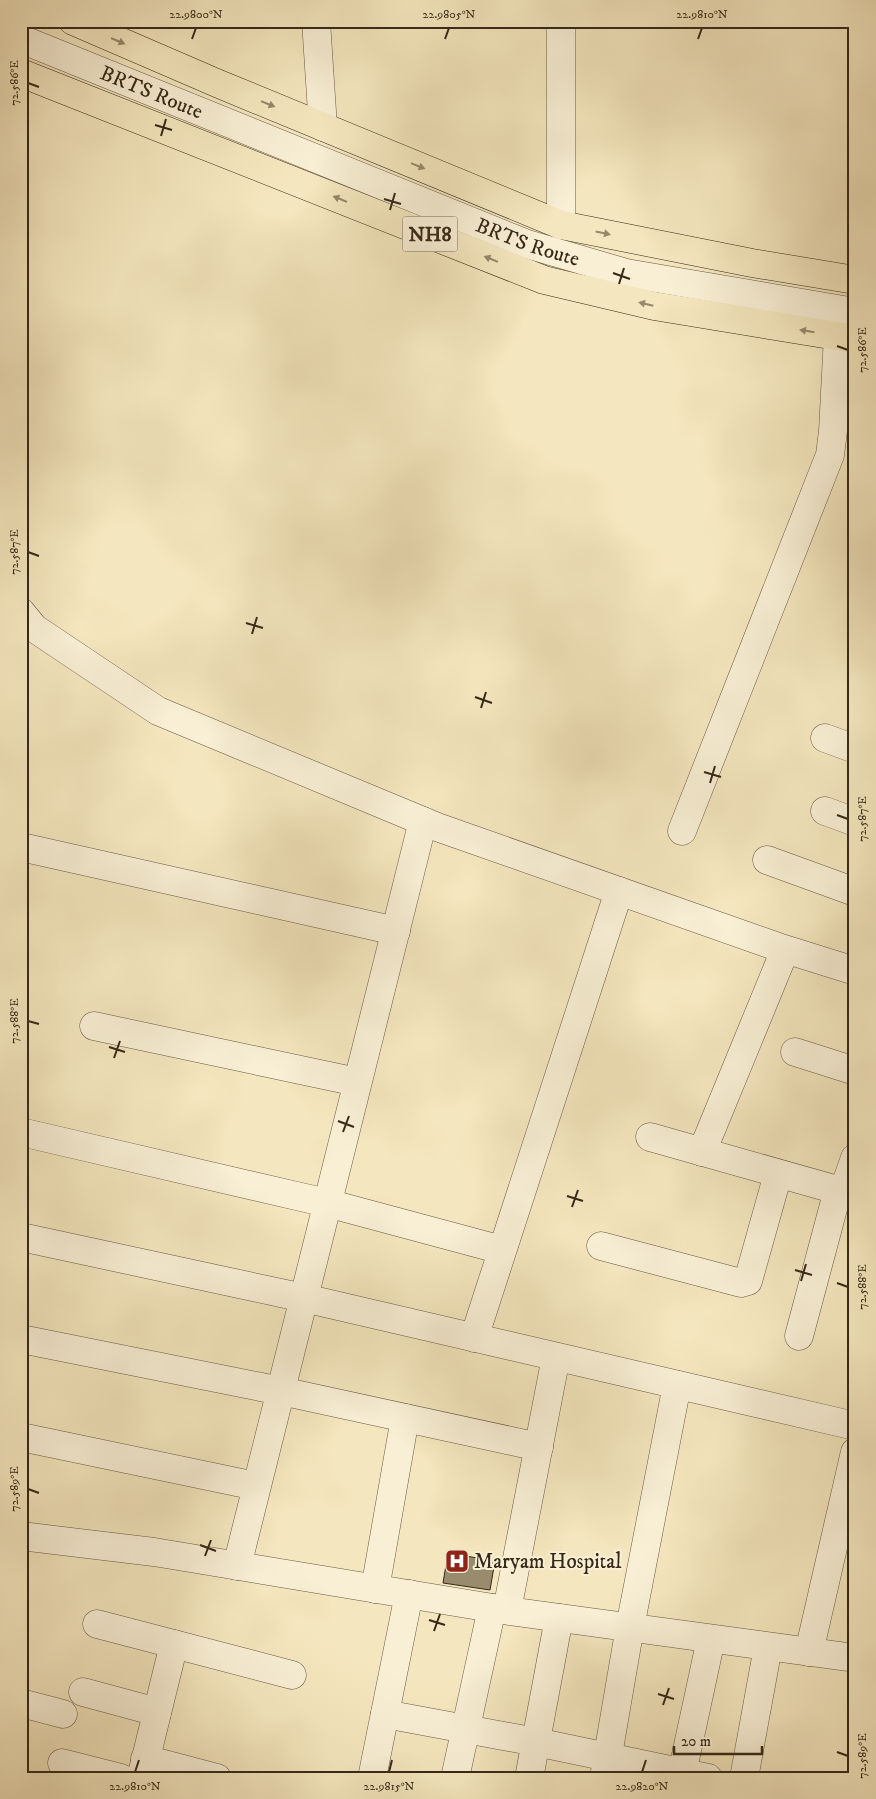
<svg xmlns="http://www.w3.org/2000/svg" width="876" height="1799" viewBox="0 0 876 1799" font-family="'IM FELL DW Pica',serif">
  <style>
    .building { fill: #998b6e; stroke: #362918 }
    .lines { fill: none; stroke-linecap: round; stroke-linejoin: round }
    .minor-casing { stroke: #665842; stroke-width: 29 }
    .major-casing { stroke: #362918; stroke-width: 29 }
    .minor { stroke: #f8efd5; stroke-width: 28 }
    .major { stroke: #f4e6be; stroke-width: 28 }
    .oneway { fill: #95886b }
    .ticks { fill: none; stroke: #362918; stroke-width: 2 }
    .labels { text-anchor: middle; stroke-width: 4; stroke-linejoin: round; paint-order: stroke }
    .shield { fill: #f8efd5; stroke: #706451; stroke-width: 1 }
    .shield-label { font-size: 20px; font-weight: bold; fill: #362918 }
    .street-label { font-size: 21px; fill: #362918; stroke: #f8efd5 }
    .poi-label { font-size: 21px; fill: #362918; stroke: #f8efd5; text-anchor: start }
    .neatline { fill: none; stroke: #362918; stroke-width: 2 }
    .ticks-label { font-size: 12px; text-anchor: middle; fill: #362918 }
  </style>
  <rect width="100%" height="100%" fill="#f4e6be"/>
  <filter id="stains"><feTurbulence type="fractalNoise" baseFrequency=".004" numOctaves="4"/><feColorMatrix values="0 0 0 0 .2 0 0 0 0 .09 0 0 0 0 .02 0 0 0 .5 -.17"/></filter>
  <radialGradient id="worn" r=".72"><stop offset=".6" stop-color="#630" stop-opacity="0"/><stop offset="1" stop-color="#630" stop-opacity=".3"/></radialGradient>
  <path class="building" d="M 448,1553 L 495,1561 L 490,1590 L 443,1583 Z"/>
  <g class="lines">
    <g class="minor-casing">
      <g id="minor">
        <path d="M 316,21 L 323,127"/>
        <path d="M 561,21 L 561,225"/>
        <path id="s1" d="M 21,39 L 527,244 L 626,273 L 855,312"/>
        <path d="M 21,612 L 34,628 L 158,711 L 437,827 L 778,947 L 855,971"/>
        <path d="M 825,738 L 855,749"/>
        <path d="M 825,811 L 855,822"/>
        <path d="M 682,831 L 830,455 L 833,431 L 838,336"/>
        <path d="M 21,847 L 396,931"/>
        <path d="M 767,860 L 855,892"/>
        <path d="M 94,1026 L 357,1082"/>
        <path d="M 795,1052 L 855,1071"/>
        <path d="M 21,1132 L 327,1203 L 502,1250"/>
        <path d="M 650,1137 L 855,1195"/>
        <path d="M 702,1152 L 785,950"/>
        <path d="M 843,1192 L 855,1158"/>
        <path d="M 21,1237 L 304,1298 L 855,1426"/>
        <path d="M 601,1246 L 741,1283 L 748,1281 L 778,1174"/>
        <path d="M 799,1336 L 838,1190"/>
        <path d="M 474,1338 L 619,891"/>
        <path d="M 21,1339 L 281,1391 L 539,1447"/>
        <path d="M 21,1437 L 256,1486"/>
        <path d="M 21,1536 L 154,1552 L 516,1612 L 855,1658"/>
        <path d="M 237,1566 L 423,821"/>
        <path d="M 375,1589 L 405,1418"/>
        <path d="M 507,1610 L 556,1357"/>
        <path d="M 97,1624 L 292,1675"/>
        <path d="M 809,1652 L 855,1452"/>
        <path d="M 83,1692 L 157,1712"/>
        <path d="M 21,1703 L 63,1714"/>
        <path d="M 385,1714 L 536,1742 L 708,1778"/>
        <path d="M 145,1759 L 217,1778"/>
        <path d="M 62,1763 L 121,1778"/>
        <path d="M 141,1778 L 174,1644"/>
        <path d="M 372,1778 L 409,1594"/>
        <path d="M 455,1778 L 492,1608"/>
        <path d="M 529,1778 L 559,1618"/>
        <path d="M 604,1778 L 630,1627 L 677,1385"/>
        <path d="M 681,1778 L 711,1639"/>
        <path d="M 744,1778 L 768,1647"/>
      </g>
    </g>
    <g class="major-casing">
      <path id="major" d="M 73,21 L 219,84 L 561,225 L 752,263 L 855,280
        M 21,73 L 544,280 L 654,306 L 855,339"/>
    </g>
    <use href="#minor" class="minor"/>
    <use href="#major" class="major"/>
  </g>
  <defs><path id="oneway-solid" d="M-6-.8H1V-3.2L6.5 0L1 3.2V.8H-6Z" transform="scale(1.25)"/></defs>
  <g class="oneway">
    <use href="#oneway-solid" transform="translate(118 41) rotate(23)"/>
    <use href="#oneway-solid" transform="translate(268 104) rotate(22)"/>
    <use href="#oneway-solid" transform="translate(418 166) rotate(22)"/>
    <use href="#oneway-solid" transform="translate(340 199) rotate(-158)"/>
    <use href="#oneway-solid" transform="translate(603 233) rotate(12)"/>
    <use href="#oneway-solid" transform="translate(491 259) rotate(-158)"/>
    <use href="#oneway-solid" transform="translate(646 304) rotate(-167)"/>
    <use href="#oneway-solid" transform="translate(807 331) rotate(-171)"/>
  </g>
  <path class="ticks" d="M 192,39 L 196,28M 445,39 L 449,28M 698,39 L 702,28M 28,83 L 39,87M 155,125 L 172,130M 161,136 L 166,119M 384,199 L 401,204M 390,210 L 395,193M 613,273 L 630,279M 619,284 L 624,268M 837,346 L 848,350M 28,552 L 39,556M 246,623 L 263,628M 252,634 L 257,617M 475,697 L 492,703M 481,708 L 486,692M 704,772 L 721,777M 710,783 L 715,766M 837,815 L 848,819M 28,1021 L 39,1024M 109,1047 L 125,1052M 114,1058 L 120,1041M 338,1121 L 354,1127M 343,1132 L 349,1116M 567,1196 L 583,1201M 572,1207 L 578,1190M 795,1270 L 812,1275M 801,1281 L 806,1264M 837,1283 L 848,1287M 28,1489 L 39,1493M 200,1545 L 216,1551M 205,1556 L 211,1540M 429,1620 L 445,1625M 434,1631 L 440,1614M 658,1694 L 674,1699M 663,1705 L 669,1688M 837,1752 L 848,1756M 135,1772 L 139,1760M 389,1772 L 392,1760M 642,1772 L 646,1760"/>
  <defs>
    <g id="hospital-square" transform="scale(1.25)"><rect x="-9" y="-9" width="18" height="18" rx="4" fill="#8f2418" stroke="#f8efd5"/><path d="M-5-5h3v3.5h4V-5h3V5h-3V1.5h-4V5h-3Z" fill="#fff"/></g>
  </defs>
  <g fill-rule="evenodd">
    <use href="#hospital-square" x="457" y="1561"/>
  </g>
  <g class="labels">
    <rect class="shield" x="402.5" y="216.5" width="55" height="35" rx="4"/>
    <g class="shield-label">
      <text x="430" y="241">NH8</text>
    </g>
    <g class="street-label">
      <text dy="7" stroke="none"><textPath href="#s1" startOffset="141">BRTS Route</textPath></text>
      <text dy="7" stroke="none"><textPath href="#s1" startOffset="546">BRTS Route</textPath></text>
    </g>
    <g class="poi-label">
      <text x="474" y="1568">Maryam Hospital</text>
    </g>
  </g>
  <rect width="876" height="1799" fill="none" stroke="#f4e6be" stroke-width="55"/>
  <path d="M674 1746v8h88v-8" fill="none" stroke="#362918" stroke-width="2.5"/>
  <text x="681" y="1746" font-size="15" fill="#362918" stroke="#f8efd5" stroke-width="4" paint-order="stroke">20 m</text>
  <rect x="28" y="28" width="820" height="1744" class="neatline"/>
  <g class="ticks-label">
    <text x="196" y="18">22.9800°N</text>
    <text x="449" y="18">22.9805°N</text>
    <text x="702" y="18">22.9810°N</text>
    <text transform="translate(14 83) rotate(-90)" y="4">72.586°E</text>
    <text transform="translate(862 350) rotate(-90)" y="4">72.586°E</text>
    <text transform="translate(14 552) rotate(-90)" y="4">72.587°E</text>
    <text transform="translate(862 819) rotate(-90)" y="4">72.587°E</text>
    <text transform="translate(14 1021) rotate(-90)" y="4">72.588°E</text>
    <text transform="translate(862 1287) rotate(-90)" y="4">72.588°E</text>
    <text transform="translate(14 1489) rotate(-90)" y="4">72.589°E</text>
    <text transform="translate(862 1756) rotate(-90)" y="4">72.589°E</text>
    <text x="135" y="1790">22.9810°N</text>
    <text x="389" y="1790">22.9815°N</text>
    <text x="642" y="1790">22.9820°N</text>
  </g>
  <rect width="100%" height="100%" filter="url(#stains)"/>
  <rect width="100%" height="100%" fill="url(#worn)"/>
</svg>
